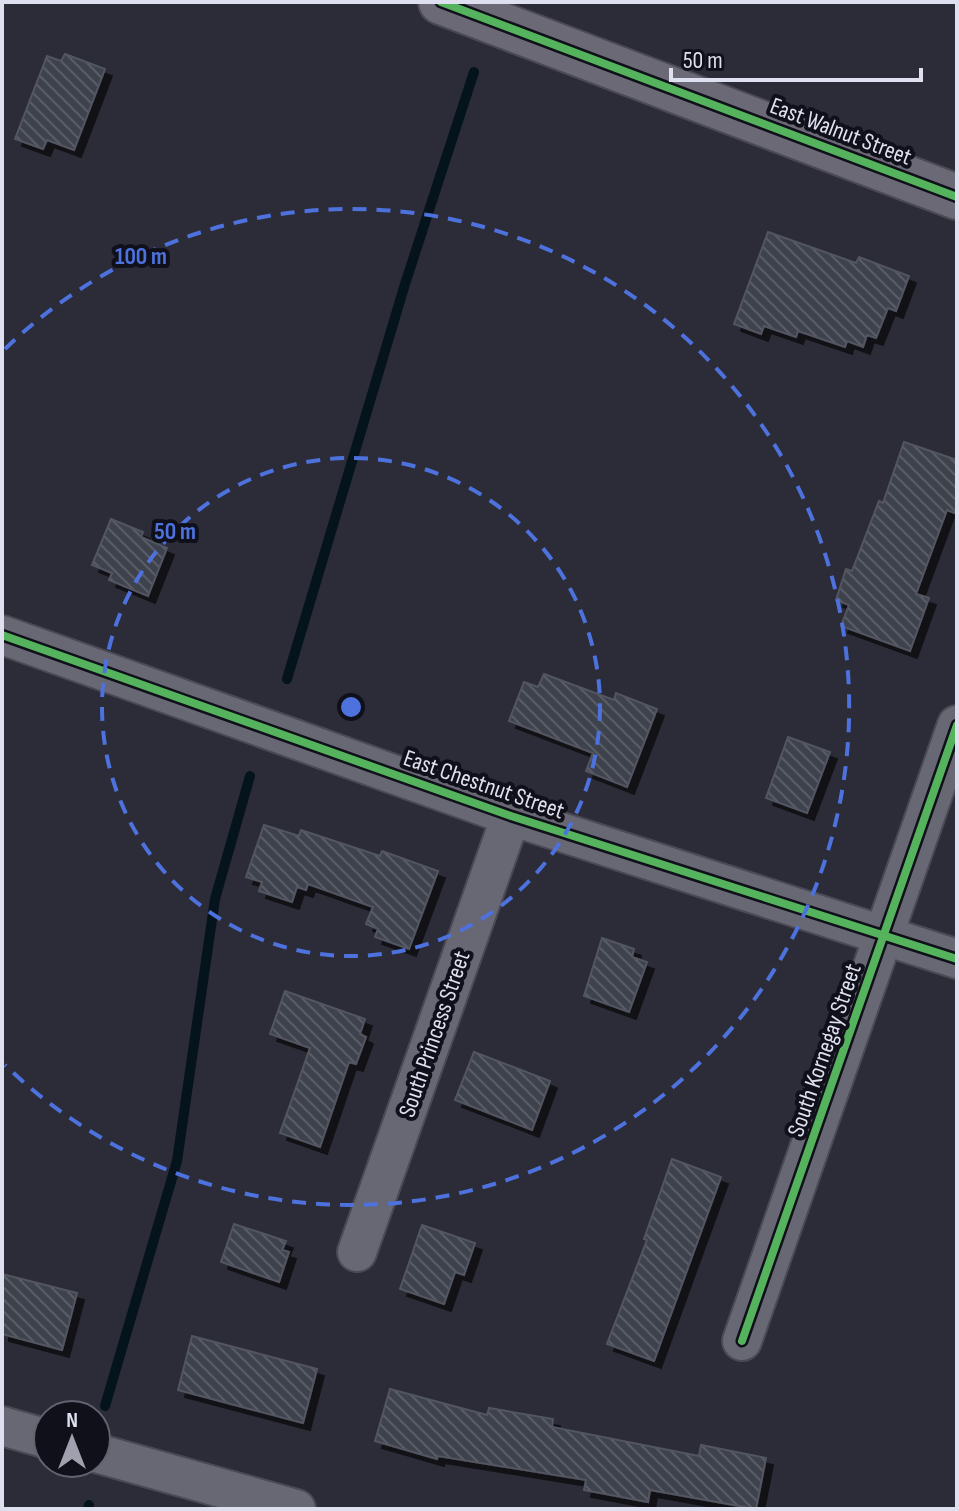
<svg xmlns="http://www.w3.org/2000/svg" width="959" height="1511" viewBox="0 0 959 1511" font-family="'Sofia Sans Condensed',sans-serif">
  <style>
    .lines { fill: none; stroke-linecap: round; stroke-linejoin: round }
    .stream { stroke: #04131c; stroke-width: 10 }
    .building { fill: url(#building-back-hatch); stroke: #525560; stroke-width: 2; filter: url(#shadow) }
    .street-casing { stroke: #4a4955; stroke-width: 42 }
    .secondary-casing { stroke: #4a4955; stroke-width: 48 }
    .street { stroke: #686874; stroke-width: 38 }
    .secondary { stroke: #6b6975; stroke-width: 44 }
    .cycleway-casing { stroke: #10101b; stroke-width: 13 }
    .cycleway { stroke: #56b35d; stroke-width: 8 }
    .ring { fill: none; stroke: #4d72de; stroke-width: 4; stroke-dasharray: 14 10 }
    .labels { text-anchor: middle; stroke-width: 8; stroke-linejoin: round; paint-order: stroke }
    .street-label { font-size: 24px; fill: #dedfef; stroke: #10101b }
    .centre { fill: #4d72de; stroke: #10101b; stroke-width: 4 }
    .ring-label { font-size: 24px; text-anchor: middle; font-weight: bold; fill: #4d72de; stroke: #10101b; stroke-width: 8; stroke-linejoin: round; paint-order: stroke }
  </style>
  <defs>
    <pattern id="building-back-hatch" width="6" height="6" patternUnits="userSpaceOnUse" patternTransform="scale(2)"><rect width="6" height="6" fill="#3e424d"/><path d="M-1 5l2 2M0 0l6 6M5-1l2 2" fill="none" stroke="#595d67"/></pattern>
    <filter id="shadow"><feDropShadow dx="7" dy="7" stdDeviation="0" flood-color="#0009"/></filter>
  </defs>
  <rect width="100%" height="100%" fill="#2c2c38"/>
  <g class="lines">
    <path class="stream" d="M 287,679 L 405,284 L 474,72
      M 105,1406 L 177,1161 L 215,899 L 250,776
      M 88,1509 L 89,1505"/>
  </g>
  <path class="building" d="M 65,54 L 105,69 L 74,150 L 47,140 L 43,149 L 15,139 L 47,56 L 61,61 Z
    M 768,232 L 856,263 L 859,257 L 909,276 L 896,311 L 888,308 L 876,338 L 867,335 L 863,347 L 847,341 L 845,347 L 798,331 L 796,337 L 764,326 L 761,334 L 734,324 Z
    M 904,442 L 957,460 L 957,514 L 947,510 L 916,594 L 929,598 L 910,651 L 841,626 L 849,605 L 836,600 L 846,569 L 852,571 L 879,501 L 883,503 Z
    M 111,519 L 143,532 L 141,537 L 167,548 L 148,596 L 109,580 L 112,573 L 92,565 Z
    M 544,674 L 614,700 L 616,693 L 657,709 L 627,787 L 586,771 L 593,753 L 509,721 L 524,682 L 538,687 Z
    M 788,737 L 830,752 L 807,813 L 766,798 Z
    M 264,825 L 299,836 L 301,830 L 380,856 L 382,851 L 438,871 L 409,949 L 375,937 L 378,929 L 366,924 L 373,907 L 308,884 L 306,890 L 297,887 L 292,902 L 259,891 L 262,882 L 246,877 Z
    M 602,938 L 634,949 L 632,957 L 647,962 L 629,1012 L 584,996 Z
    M 285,991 L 365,1019 L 360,1034 L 366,1037 L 356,1064 L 349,1062 L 320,1147 L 280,1133 L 310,1048 L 270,1034 Z
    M 474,1052 L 550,1081 L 532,1130 L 455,1100 Z
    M 672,1159 L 721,1177 L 654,1361 L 607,1344 L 647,1240 L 644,1239 Z
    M 234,1224 L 286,1241 L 282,1250 L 289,1252 L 279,1282 L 221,1262 Z
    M 422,1225 L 475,1243 L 464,1275 L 455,1272 L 444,1304 L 400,1289 Z
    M 2,1274 L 77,1293 L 62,1350 L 2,1334 Z
    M 192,1336 L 317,1369 L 303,1423 L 178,1390 Z
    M 390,1389 L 487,1415 L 489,1408 L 553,1419 L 552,1427 L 699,1456 L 701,1445 L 766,1458 L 756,1509 L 650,1490 L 648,1502 L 584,1490 L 586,1480 L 438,1456 L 437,1459 L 375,1441 Z"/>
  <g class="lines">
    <g class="street-casing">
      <path id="street" d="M 2,635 L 511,816 L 957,959
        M 357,1252 L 511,816
        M 742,1341 L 957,725
        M 2,1426 L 48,1439
        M 96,1453 L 296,1509"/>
    </g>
    <g class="secondary-casing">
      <path id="secondary" d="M 441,2 L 957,197"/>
    </g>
    <use href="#street" class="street"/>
    <use href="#secondary" class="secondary"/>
    <g class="cycleway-casing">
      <path id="cycleway" d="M 441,2 L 957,197
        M 2,635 L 511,816 L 957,959
        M 742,1341 L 957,725"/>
    </g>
    <use href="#cycleway" class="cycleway"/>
  </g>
  <g class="ring">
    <circle cx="351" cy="707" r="249"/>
    <path d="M5 349A498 498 0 1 1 5 1065"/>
  </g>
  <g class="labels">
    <g class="street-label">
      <text transform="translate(841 131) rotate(21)" y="8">East Walnut Street</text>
      <text transform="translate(484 784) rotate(19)" y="8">East Chestnut Street</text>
      <text transform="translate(434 1034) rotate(-71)" y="8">South Princess Street</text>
      <text transform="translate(824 1050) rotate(-71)" y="8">South Kornegay Street</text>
    </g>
  </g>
  <circle cx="351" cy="707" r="12" class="centre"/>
  <g class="ring-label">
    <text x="141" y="264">100 m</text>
    <text x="175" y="539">50 m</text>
  </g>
  <rect width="959" height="1511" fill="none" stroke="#dedfef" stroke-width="8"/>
  <g transform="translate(72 1439)"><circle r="38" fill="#10101b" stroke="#626370" stroke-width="2"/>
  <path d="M0-6L14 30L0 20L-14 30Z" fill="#a0a0af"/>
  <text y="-12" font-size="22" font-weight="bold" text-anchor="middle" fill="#dedfef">N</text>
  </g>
  <path d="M671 68v12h250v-12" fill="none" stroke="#dedfef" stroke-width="4"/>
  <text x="683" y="68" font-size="24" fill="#dedfef" stroke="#10101b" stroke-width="6" paint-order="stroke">50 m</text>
</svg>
